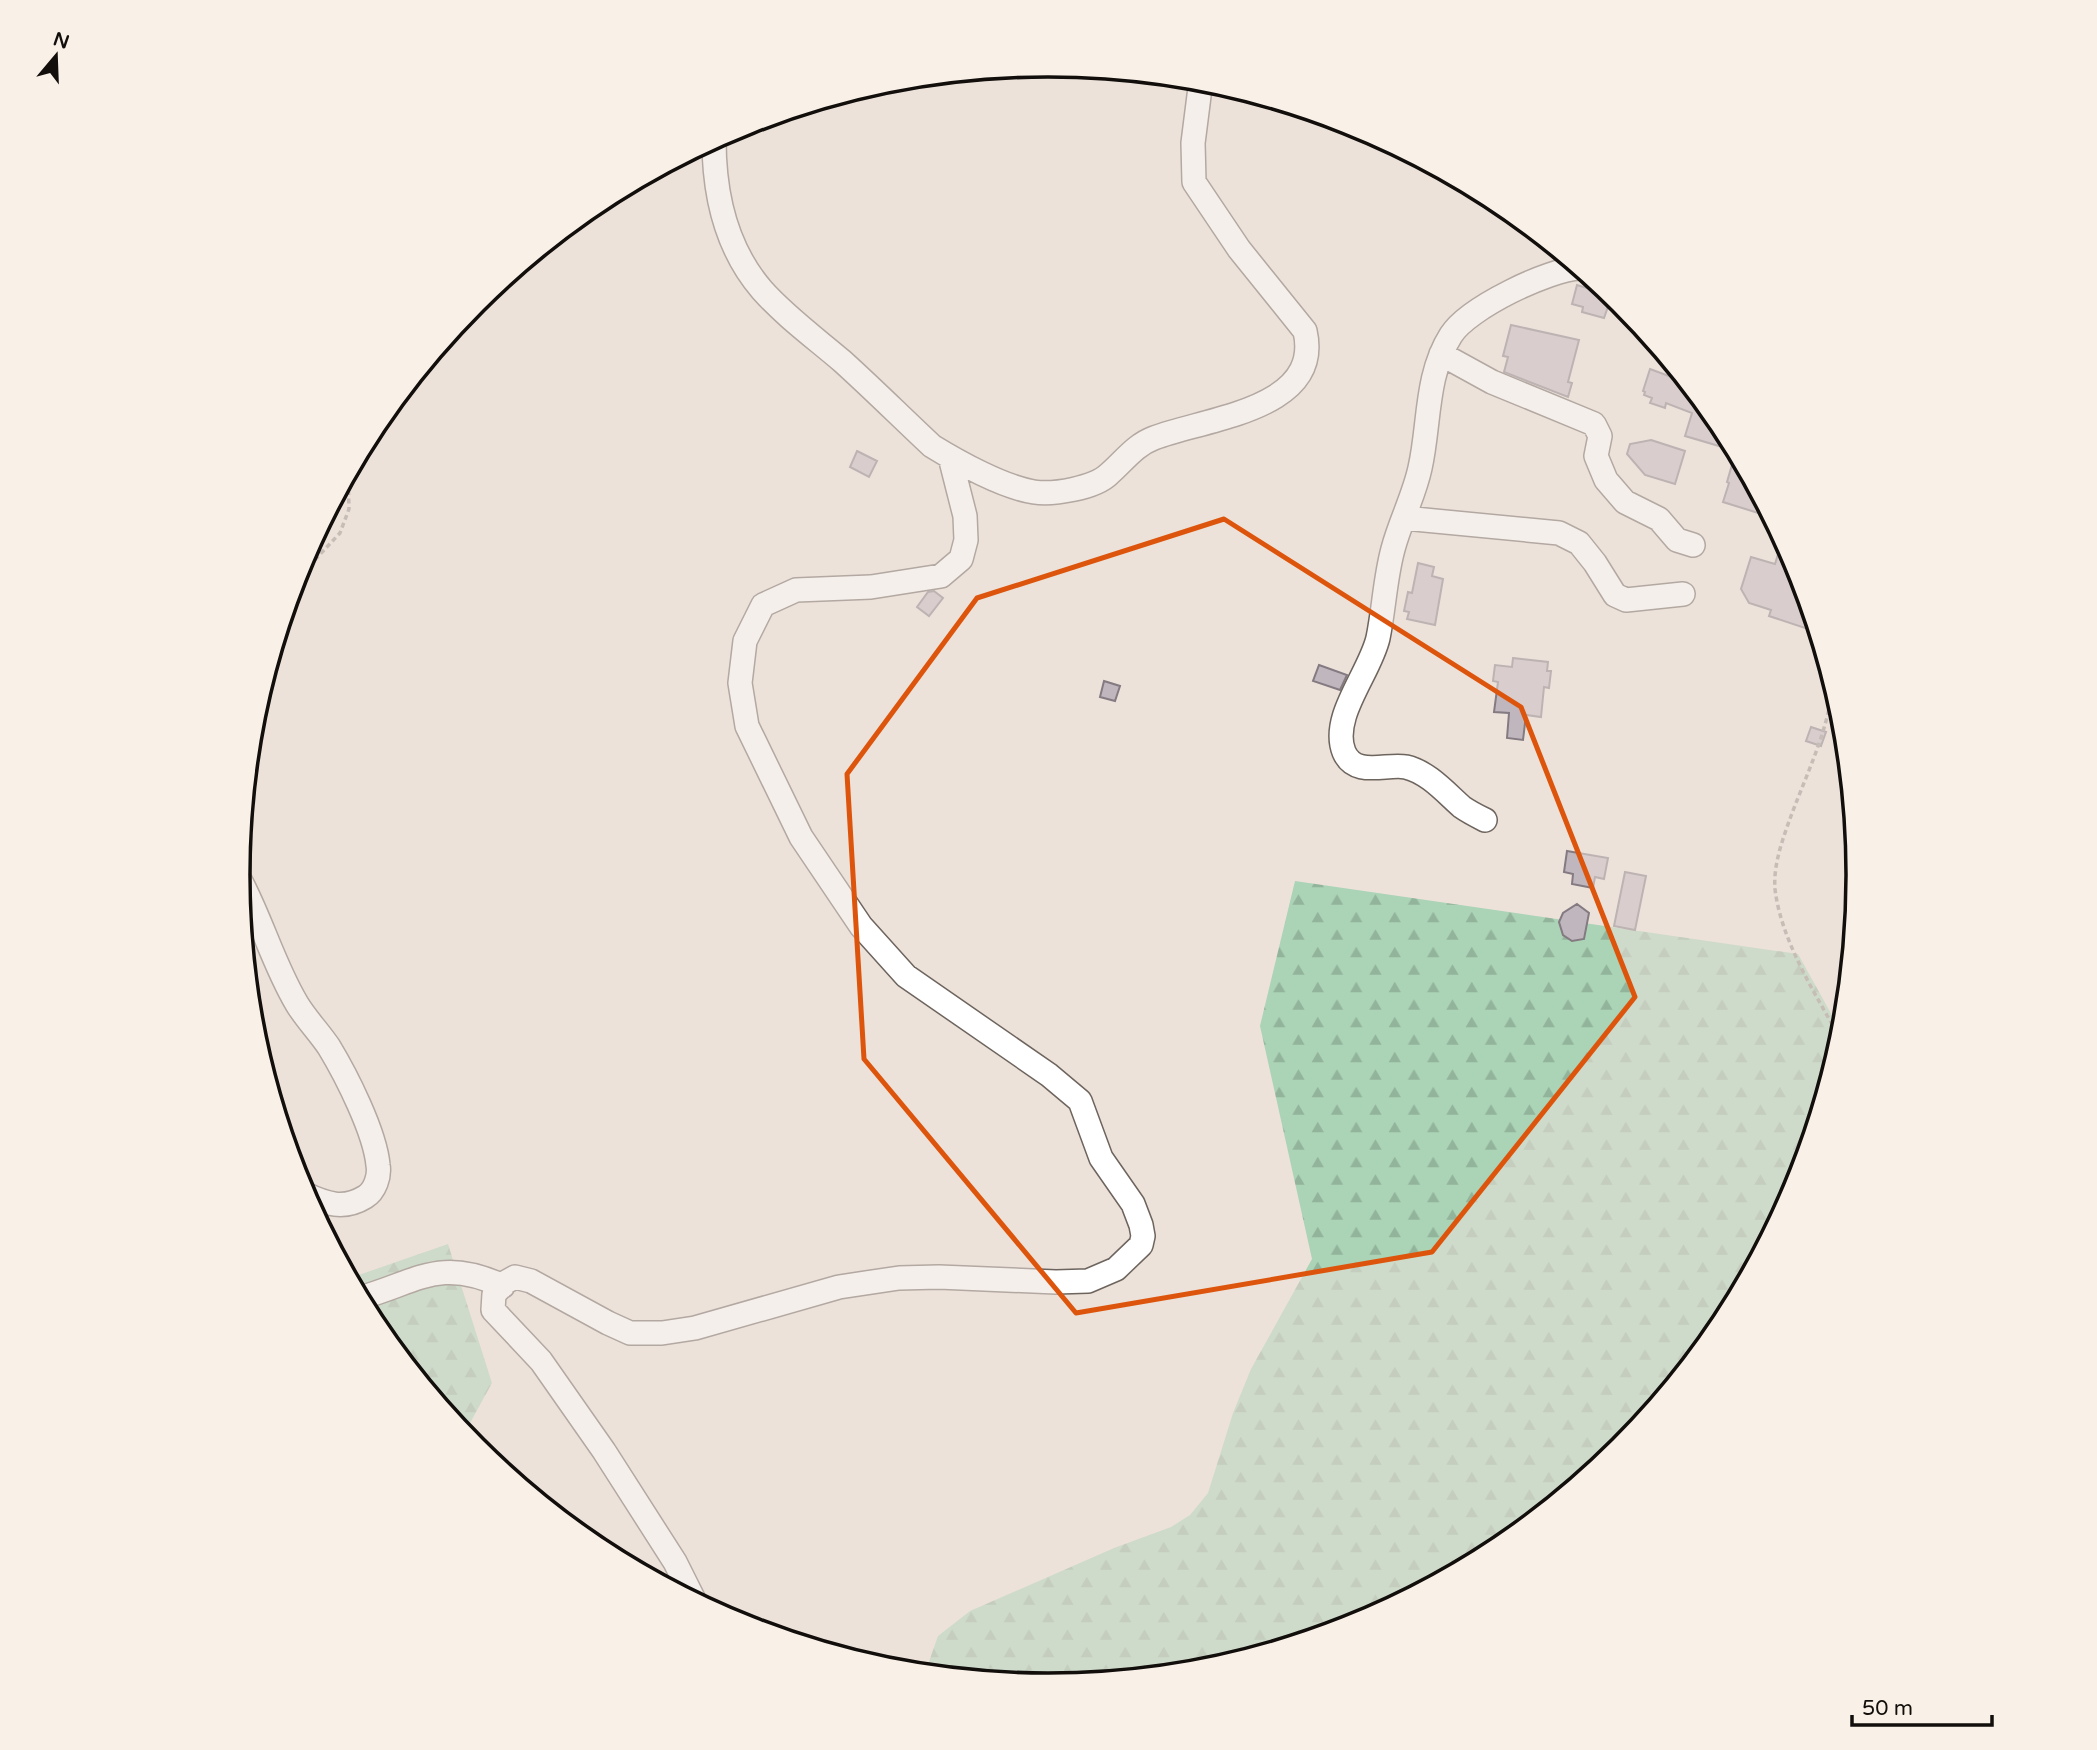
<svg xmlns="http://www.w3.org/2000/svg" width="2097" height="1750" viewBox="0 0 2097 1750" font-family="'Varela Round',sans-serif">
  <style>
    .forest { fill: url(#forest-firs) }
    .building { fill: #c0b6bd; stroke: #847a81; stroke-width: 2 }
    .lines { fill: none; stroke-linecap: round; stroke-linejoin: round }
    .minor-casing { stroke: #6d645d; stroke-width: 26 }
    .path { stroke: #98908a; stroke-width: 3.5; stroke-dasharray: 5 3.5; stroke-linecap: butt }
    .minor { stroke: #fff; stroke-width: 23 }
    .marked { fill: none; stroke: #dd550c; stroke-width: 5; stroke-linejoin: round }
    .rim { fill: none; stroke: #110e0b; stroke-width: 3.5 }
  </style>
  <defs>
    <pattern id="forest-firs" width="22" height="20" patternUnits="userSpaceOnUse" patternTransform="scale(1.75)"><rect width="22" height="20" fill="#abd3b6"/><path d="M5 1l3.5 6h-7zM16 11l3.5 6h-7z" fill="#92b49b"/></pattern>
  </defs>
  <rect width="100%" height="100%" fill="#ece2da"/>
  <path class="forest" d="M 1295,881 L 1798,954 L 1843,1035 L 1797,1185 L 1722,1325 L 1621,1448 L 1498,1549 L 1358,1624 L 1206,1670 L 1048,1685 L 925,1673 L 938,1636 L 970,1611 L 1114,1548 L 1171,1527 L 1190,1515 L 1208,1493 L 1233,1413 L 1251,1369 L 1312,1259 L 1260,1026 Z
    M 448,1244 L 492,1383 L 464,1434 L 375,1325 L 350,1278 Z"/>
  <path class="building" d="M 1599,284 L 1612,295 L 1604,318 L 1582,312 L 1583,307 L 1572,304 L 1577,285 L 1597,291 Z
    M 1511,325 L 1579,340 L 1568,382 L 1572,383 L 1568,397 L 1504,372 L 1508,357 L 1503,356 Z
    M 1650,369 L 1688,383 L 1722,425 L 1736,451 L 1685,436 L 1692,413 L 1666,403 L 1665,408 L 1650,403 L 1652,398 L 1644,395 L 1645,392 L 1643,391 Z
    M 1651,440 L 1685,451 L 1675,484 L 1645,475 L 1627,454 L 1630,444 Z
    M 857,451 L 877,461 L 869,477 L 850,467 Z
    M 1736,451 L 1758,492 L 1771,517 L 1723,502 L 1729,483 L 1727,482 Z
    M 1783,538 L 1797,565 L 1817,632 L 1769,616 L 1771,610 L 1749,603 L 1741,589 L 1751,557 L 1775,564 Z
    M 1418,563 L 1434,567 L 1432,576 L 1443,579 L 1435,625 L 1407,619 L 1409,612 L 1404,611 L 1408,592 L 1412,593 Z
    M 934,591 L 943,598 L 929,616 L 917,607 L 928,592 Z
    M 1513,658 L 1548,662 L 1547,671 L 1551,671 L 1549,688 L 1544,687 L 1541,717 L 1526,715 L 1523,740 L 1507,738 L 1509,713 L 1494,712 L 1498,682 L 1493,681 L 1495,665 L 1512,667 Z
    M 1319,665 L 1347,675 L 1340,690 L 1313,681 Z
    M 1104,681 L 1120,686 L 1115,701 L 1100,697 Z
    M 1811,727 L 1826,732 L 1821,746 L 1806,741 Z
    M 1567,851 L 1608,858 L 1604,879 L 1595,877 L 1593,888 L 1572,884 L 1573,874 L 1564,872 Z
    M 1625,872 L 1646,876 L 1635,930 L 1614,926 Z
    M 1577,904 L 1589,913 L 1584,939 L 1572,941 L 1563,935 L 1559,922 L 1563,913 Z"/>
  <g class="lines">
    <g class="minor-casing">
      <path id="minor" d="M 714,140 C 714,194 725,247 762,290 C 785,316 815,338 842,361 C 873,389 902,418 932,446 C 958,462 1003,487 1034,492 C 1053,495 1095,488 1109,474 C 1124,461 1135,445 1154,438 C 1206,418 1323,410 1305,331 L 1239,249 L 1194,182 L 1193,143 L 1201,80
        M 1441,354 L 1492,382 L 1594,424 L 1600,436 L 1596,456 L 1606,480 L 1625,502 L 1659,519 L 1677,540 L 1693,545
        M 1404,518 L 1559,533 L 1579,543 L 1595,563 L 1615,595 L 1626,600 L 1683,594
        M 1485,820 C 1477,816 1469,812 1462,807 C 1446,793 1428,772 1406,767 C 1387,763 1355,778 1344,752 C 1330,717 1370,673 1378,638 C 1384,609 1385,578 1393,549 C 1400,522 1414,496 1420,468 C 1430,424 1425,376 1451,335 C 1468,308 1549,269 1580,268
        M 239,878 C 261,918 273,964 297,1004 C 306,1019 319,1032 329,1047 C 346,1075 375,1132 378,1165 C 380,1176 375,1191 365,1197 C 344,1210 326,1204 305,1194
        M 360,1298 C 419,1281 440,1257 503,1286
        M 694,1600 L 675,1562 L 604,1451 L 541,1361 L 493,1310 L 494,1294 L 506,1282 L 515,1277 L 531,1281 L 608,1323 L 630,1333 L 662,1333 L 695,1328 L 839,1287 L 899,1278 L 939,1277 L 1056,1282 L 1088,1281 L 1116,1269 L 1141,1245 L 1143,1236 L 1141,1225 L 1133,1204 L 1101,1158 L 1080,1101 L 1049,1075 L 906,976 L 861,926 L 801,837 L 747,726 L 740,683 L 745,641 L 763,605 L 796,590 L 871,587 L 941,576 L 961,559 L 966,540 L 965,516 L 950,457"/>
    </g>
    <path class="path" d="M 281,628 L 299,585 L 310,565 L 340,533 L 349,509 L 348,474
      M 1833,685 C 1828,731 1807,773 1791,816 C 1783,838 1773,865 1775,889 C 1781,941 1816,995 1841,1040"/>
    <use href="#minor" class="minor"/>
  </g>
  <path d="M0 0H2097V1750H0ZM 1224,519 L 1521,707 L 1635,997 L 1432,1252 L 1076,1313 L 864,1059 L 847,774 L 977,598 Z" fill="#ece2da" fill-opacity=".55" fill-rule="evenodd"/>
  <path class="marked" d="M 1224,519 L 1521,707 L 1635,997 L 1432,1252 L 1076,1313 L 864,1059 L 847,774 L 977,598 Z"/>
  <path d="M0 0H2097V1750H0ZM250 875a798 798 0 1 1 1596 0a798 798 0 1 1-1596 0Z" fill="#f9f0e7" fill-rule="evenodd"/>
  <path class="rim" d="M250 875a798 798 0 1 1 1596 0a798 798 0 1 1-1596 0Z"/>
  <g transform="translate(56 56) rotate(19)" stroke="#f9f0e7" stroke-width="5" paint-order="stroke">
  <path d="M0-5L12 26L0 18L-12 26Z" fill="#110e0b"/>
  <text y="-10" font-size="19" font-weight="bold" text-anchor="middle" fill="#110e0b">N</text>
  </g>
  <path d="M1852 1715v10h140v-10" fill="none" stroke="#110e0b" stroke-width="3.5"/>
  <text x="1862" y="1715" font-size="21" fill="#110e0b" stroke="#f9f0e7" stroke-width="5" paint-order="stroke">50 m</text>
</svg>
